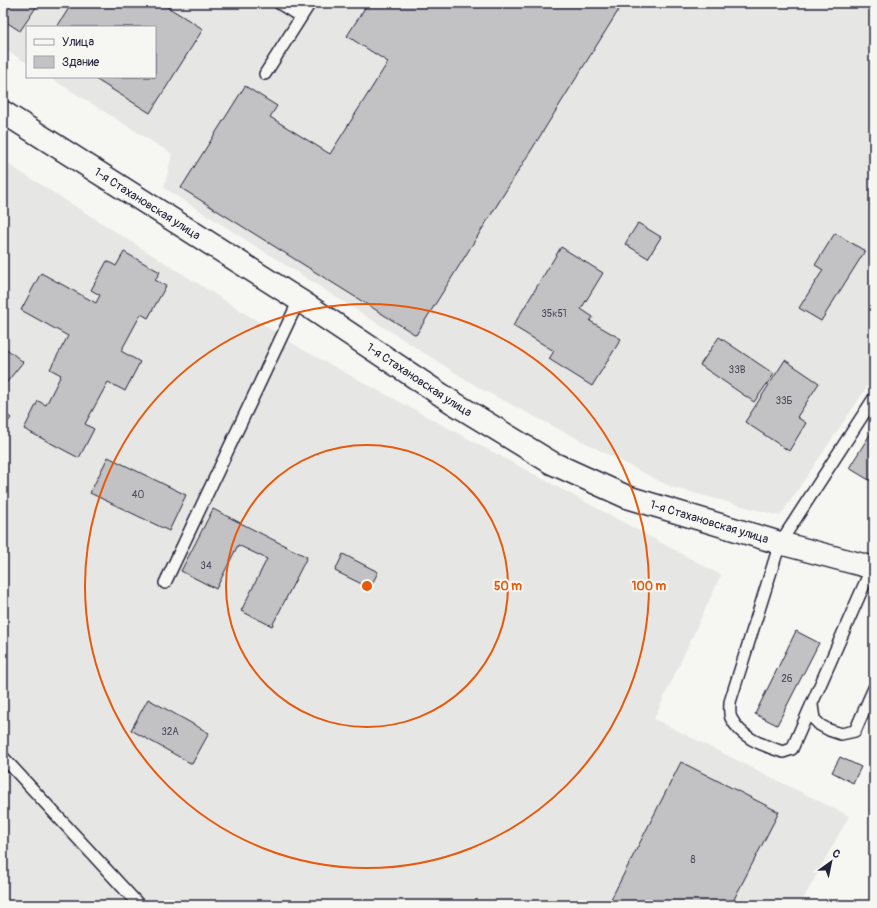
<svg xmlns="http://www.w3.org/2000/svg" width="877" height="908" viewBox="0 0 877 908" font-family="Pangolin,sans-serif">
  <style>
    .built { fill: #e6e6e4 }
    .building { fill: #c2c2c4; stroke: #22223b }
    .lines { fill: none; stroke-linecap: round; stroke-linejoin: round }
    .service-casing { stroke: #22223b; stroke-width: 14 }
    .secondary-casing { stroke: #22223b; stroke-width: 25 }
    .service { stroke: #f6f6f2; stroke-width: 11 }
    .secondary { stroke: #f6f6f2; stroke-width: 22 }
    .ring { fill: none; stroke: #e8590c; stroke-width: 2 }
    .labels { text-anchor: middle; stroke-width: 4; stroke-linejoin: round; paint-order: stroke }
    .number-label { font-size: 10px; fill: #4a4a5d }
    .street-label { font-size: 12px; fill: #22223b; stroke: #f6f6f2 }
    .centre { fill: #e8590c; stroke: #f6f6f2; stroke-width: 2 }
    .ring-label { font-size: 12px; text-anchor: middle; font-weight: bold; fill: #e8590c; stroke: #f6f6f2; stroke-width: 4; stroke-linejoin: round; paint-order: stroke }
  </style>
  <rect width="100%" height="100%" fill="#f6f6f2"/>
  <filter id="ink" filterUnits="userSpaceOnUse"><feTurbulence type="fractalNoise" baseFrequency=".025" numOctaves="2"/><feDisplacementMap in="SourceGraphic" scale="8" xChannelSelector="R" yChannelSelector="G"/><feConvolveMatrix kernelMatrix="1 2 1 2 8 2 1 2 1" color-interpolation-filters="sRGB"/></filter>
  <g filter="url(#ink)">
    <path class="built" d="M 3,3 L 874,3 L 874,377 L 780,516 L 671,487 L 481,389 L 164,188 L 172,154 L 49,77 L 155,77 L 155,27 L 27,27 L 27,63 L 3,48 Z
      M 3,161 L 305,351 L 721,575 L 654,719 L 849,816 L 800,905 L 3,905 Z"/>
    <path class="building" d="M 3,3 L 39,3 L 20,31 L 3,20 Z
      M 72,3 L 109,3 L 112,5 L 113,3 L 161,3 L 203,29 L 150,113 L 92,77 L 155,77 L 155,27 L 57,27 Z
      M 368,3 L 623,3 L 416,335 L 181,188 L 245,86 L 277,106 L 270,117 L 330,154 L 388,62 L 347,36 Z
      M 638,223 L 661,237 L 648,258 L 625,244 Z
      M 835,233 L 865,251 L 821,321 L 799,308 L 823,270 L 815,265 Z
      M 561,247 L 603,273 L 581,309 L 593,317 L 590,321 L 621,339 L 592,386 L 549,359 L 554,351 L 513,326 Z
      M 124,252 L 160,272 L 155,280 L 166,286 L 148,318 L 141,314 L 121,351 L 140,362 L 125,391 L 108,382 L 85,424 L 94,429 L 79,458 L 24,429 L 38,401 L 46,405 L 61,375 L 50,369 L 68,336 L 21,310 L 41,273 L 96,303 L 100,295 L 91,290 L 107,261 L 116,266 Z
      M 719,337 L 774,374 L 754,402 L 700,365 Z
      M 3,346 L 23,362 L 3,387 Z
      M 785,360 L 819,383 L 797,417 L 806,423 L 789,451 L 745,422 Z
      M 3,411 L 11,418 L 3,428 Z
      M 874,428 L 874,483 L 849,468 Z
      M 108,457 L 186,495 L 169,531 L 90,493 Z
      M 213,509 L 307,557 L 272,626 L 241,611 L 267,559 L 238,545 L 216,589 L 181,571 Z
      M 343,554 L 378,572 L 370,588 L 335,571 Z
      M 796,631 L 819,643 L 777,725 L 755,714 Z
      M 148,699 L 209,733 L 192,764 L 131,730 Z
      M 840,757 L 861,767 L 853,783 L 832,772 Z
      M 681,762 L 779,812 L 731,905 L 608,905 Z"/>
    <g class="lines">
      <g class="service-casing">
        <path id="service" d="M 279,3 L 301,17
          M 265,74 L 310,3
          M 872,567 L 792,749 L 783,752 C 763,745 742,739 731,718 C 729,714 730,707 730,702 L 780,543 L 874,398
          M 165,583 L 299,300
          M 812,705 L 814,719 L 820,725 L 829,730 L 841,734 L 855,731 L 874,688
          M 3,757 L 139,905"/>
      </g>
      <g class="secondary-casing">
        <g id="secondary">
          <path id="s1" d="M 3,112 L 299,300 L 452,402 L 552,463 L 627,497 L 780,543 L 874,568"/>
        </g>
      </g>
      <use href="#service" class="service"/>
      <use href="#secondary" class="secondary"/>
    </g>
  </g>
  <g class="ring">
    <circle cx="367" cy="586" r="141"/>
    <circle cx="367" cy="586" r="282"/>
  </g>
  <g class="labels">
    <g class="number-label">
      <text x="554" y="317">35к51</text>
      <text x="737" y="373">33В</text>
      <text x="784" y="404">33Б</text>
      <text x="138" y="498">40</text>
      <text x="206" y="569">34</text>
      <text x="787" y="682">26</text>
      <text x="170" y="735">32А</text>
      <text x="693" y="863">8</text>
    </g>
    <g class="street-label">
      <text dy="4" stroke="none"><textPath href="#s1" startOffset="171">1-я Стахановская улица</textPath></text>
      <text dy="4" stroke="none"><textPath href="#s1" startOffset="495">1-я Стахановская улица</textPath></text>
      <text dy="4" stroke="none"><textPath href="#s1" startOffset="820">1-я Стахановская улица</textPath></text>
    </g>
  </g>
  <circle cx="367" cy="586" r="6" class="centre"/>
  <g class="ring-label">
    <text x="508" y="590">50 m</text>
    <text x="649" y="590">100 m</text>
  </g>
  <rect width="877" height="908" fill="none" stroke="#f6f6f2" stroke-width="16"/>
  <rect x="8" y="8" width="861" height="892" fill="none" stroke="#22223b" stroke-width="1.5" filter="url(#ink)"/>
  <rect x="26" y="26" width="130" height="52" fill="#f6f6f2" stroke="#a1a1a9"/>
  <rect x="34" y="39" width="20" height="6" fill="#f6f6f2" stroke="#a1a1a9"/>
  <text x="62" y="46" font-size="12" fill="#22223b">Улица</text>
  <rect x="34" y="56" width="20" height="12" fill="#c2c2c4" stroke="#a1a1a9"/>
  <text x="62" y="66" font-size="12" fill="#22223b">Здание</text>
  <g transform="translate(831 862) rotate(33)" stroke="#f6f6f2" stroke-width="3" paint-order="stroke">
  <path d="M0-3L7 15L0 10L-7 15Z" fill="#22223b"/>
  <text y="-6" font-size="11" font-weight="bold" text-anchor="middle" fill="#22223b">С</text>
  </g>
</svg>
